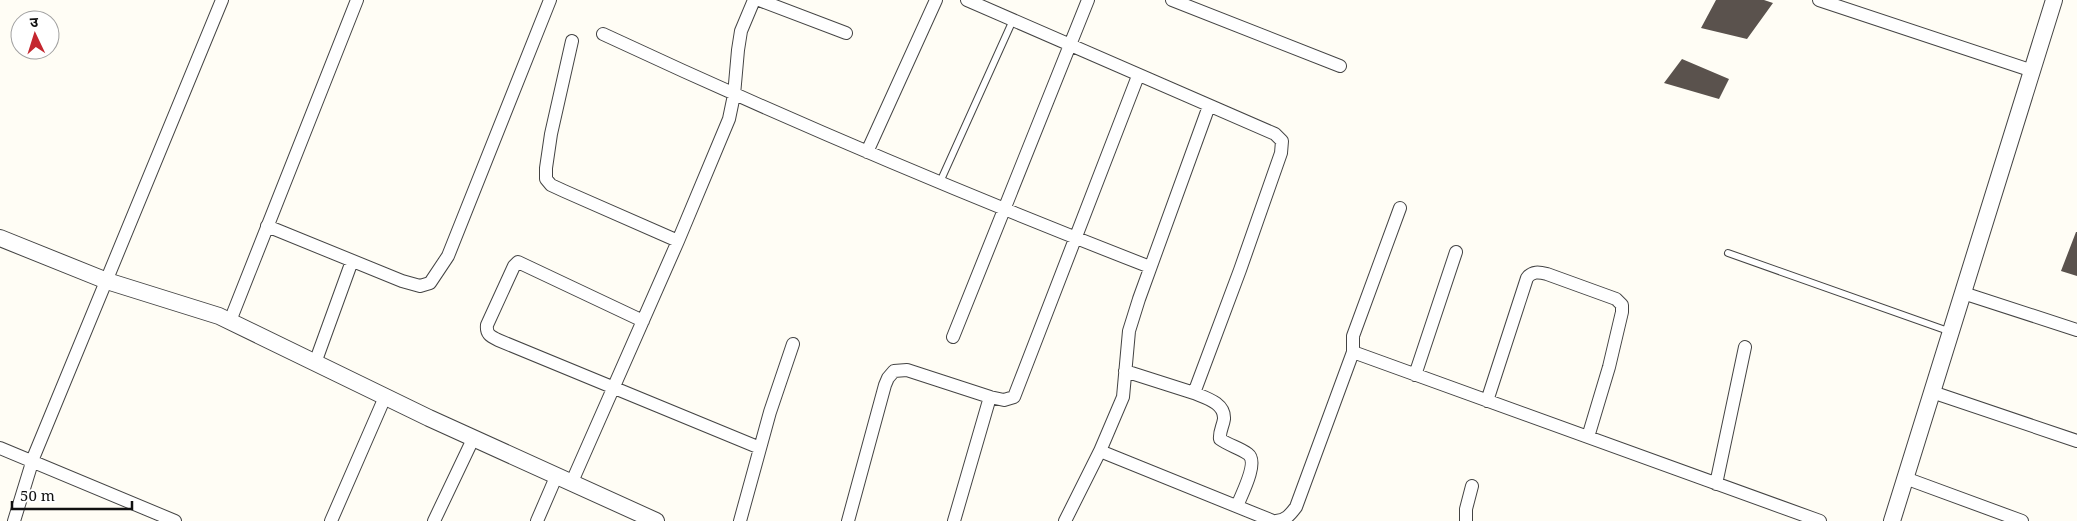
<svg xmlns="http://www.w3.org/2000/svg" width="2077" height="521" viewBox="0 0 2077 521" font-family="'Noto Serif','Noto Sans Devanagari',serif">
  <style>
    .building { fill: #5a524d }
    .lines { fill: none; stroke-linecap: round; stroke-linejoin: round }
    .service-casing { stroke: #444; stroke-width: 8 }
    .minor-casing { stroke: #444; stroke-width: 14 }
    .tertiary-casing { stroke: #444; stroke-width: 18 }
    .service { stroke: #fff; stroke-width: 6 }
    .minor { stroke: #fff; stroke-width: 12 }
    .tertiary { stroke: #fff; stroke-width: 16 }
  </style>
  <rect width="100%" height="100%" fill="#fffdf5"/>
  <path class="building" d="M 1716,0 L 1764,0 L 1773,3 L 1747,39 L 1701,28 Z
    M 1682,59 L 1729,79 L 1719,99 L 1664,83 Z
    M 2076,232 L 2077,232 L 2077,276 L 2061,271 Z"/>
  <g class="lines">
    <g class="service-casing">
      <path id="service" d="M 940,182 L 1013,20
        M 1728,253 L 1951,332"/>
    </g>
    <g class="minor-casing">
      <path id="minor" d="M 759,0 L 846,33
        M 967,0 L 1275,134 L 1282,141 L 1281,153 L 1240,270 L 1194,393 L 1125,371
        M 1172,0 L 1340,66
        M 1819,0 L 2033,71
        M 603,34 C 783,118 965,195 1150,267
        M 572,41 L 551,134 L 546,168 L 546,179 L 551,185 L 564,191 L 678,241
        M 867,152 L 936,0
        M 267,226 L 402,281 L 420,286 L 430,283 L 448,256 L 550,0
        M 1963,293 L 2077,330
        M 230,321 L 357,0
        M 643,321 L 518,262 L 514,266 L 487,325 C 486,334 490,336 498,340 L 760,448
        M 953,337 L 1088,0
        M 1353,352 L 1353,336 L 1400,208
        M 315,363 L 352,261
        M 1415,375 L 1456,252
        M 1932,392 L 2077,441
        M 1194,393 C 1206,398 1225,403 1224,419 C 1223,426 1219,432 1220,439 C 1228,445 1240,448 1248,454 C 1259,462 1241,496 1237,506
        M 1487,401 L 1527,278 C 1532,271 1539,272 1547,274 L 1616,299 L 1622,305 L 1622,312 L 1609,367 L 1588,437
        M 0,448 L 175,521
        M 1100,451 L 1123,397 L 1129,331 L 1139,299 L 1209,106
        M 1905,478 L 2022,521
        M 571,484 L 678,241 L 729,119 L 734,95 L 738,50 L 741,31 L 754,0
        M 1716,484 L 1745,347
        M 14,521 L 34,456 L 222,0
        M 331,521 L 385,397
        M 434,521 L 473,439
        M 537,521 L 556,477
        M 740,521 L 770,412 L 793,344
        M 848,521 L 885,385 L 888,378 L 894,371 L 907,370 L 990,397
        M 954,521 L 990,397 L 1004,400 L 1014,397 L 1138,76
        M 1065,521 L 1100,451 L 1273,521
        M 1276,521 C 1286,520 1290,515 1296,507 L 1353,352 L 1820,521
        M 1466,521 L 1466,509 L 1472,486"/>
    </g>
    <g class="tertiary-casing">
      <path id="tertiary" d="M 0,238 L 107,281 L 219,316 L 429,418 L 656,521
        M 1892,521 L 2054,0"/>
    </g>
    <use href="#service" class="service"/>
    <use href="#minor" class="minor"/>
    <use href="#tertiary" class="tertiary"/>
  </g>
  <g transform="translate(35 35) rotate(356)"><circle r="24" fill="#ffffff" stroke="#a0a0a0"/>
  <path d="M0-4L9 19L0 12L-9 19Z" fill="#c4262e"/>
  <text y="-8" font-size="14" font-weight="bold" text-anchor="middle" fill="#111111">उ</text>
  </g>
  <path d="M12 501v8h120v-8" fill="none" stroke="#111111" stroke-width="2.5"/>
  <text x="20" y="501" font-size="15" fill="#111111" stroke="#ffffff" stroke-width="4" paint-order="stroke">50 m</text>
</svg>
